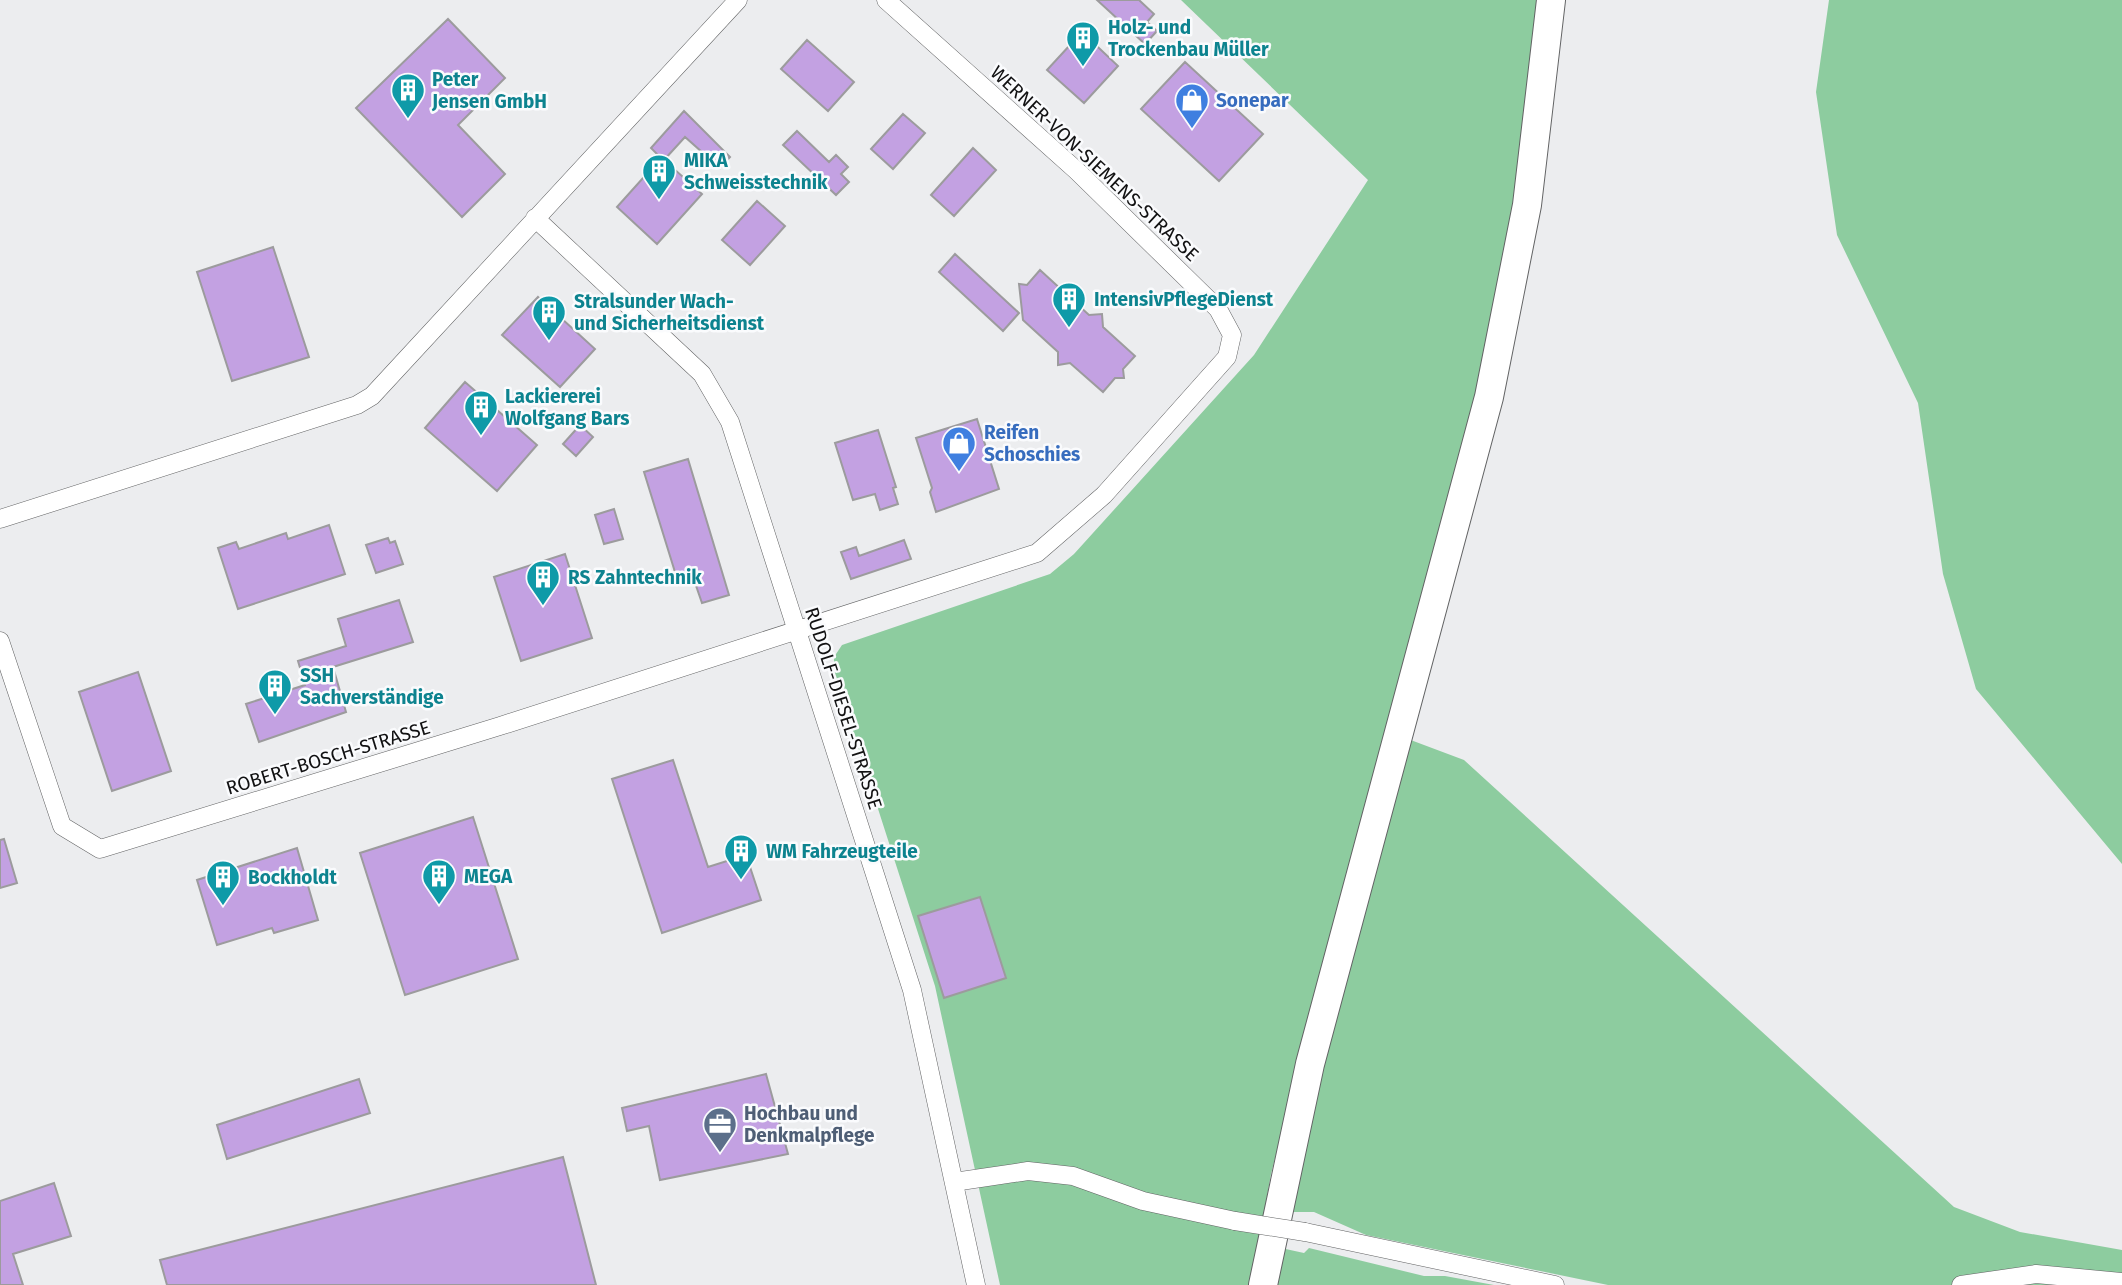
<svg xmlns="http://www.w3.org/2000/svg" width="2122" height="1285" viewBox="0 0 2122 1285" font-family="'Fira Sans',sans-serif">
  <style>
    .green { fill: #8dcc9f }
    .building { fill: #c3a1e2; stroke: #9c9b9d; stroke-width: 2 }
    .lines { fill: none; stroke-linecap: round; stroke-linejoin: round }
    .minor-casing { stroke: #626364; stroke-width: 19 }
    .trunk-casing { stroke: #626364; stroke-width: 30 }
    .minor { stroke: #fff; stroke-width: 18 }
    .trunk { stroke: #fff; stroke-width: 28 }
    .minor-bridge-casing { stroke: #626364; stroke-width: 19; stroke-linecap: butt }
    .minor-bridge { stroke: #fff; stroke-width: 18 }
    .labels { text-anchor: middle; stroke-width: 5; stroke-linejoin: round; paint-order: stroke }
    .culture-label { font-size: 19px; font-weight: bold; fill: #0d838f; stroke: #fafbfd; text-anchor: start }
    .shop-label { font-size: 19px; font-weight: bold; fill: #366cbe; stroke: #fafbfd; text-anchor: start }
    .street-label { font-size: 19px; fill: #111112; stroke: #fafbfd }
    .service-label { font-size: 19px; font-weight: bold; fill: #4e5e75; stroke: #fafbfd; text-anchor: start }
  </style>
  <rect width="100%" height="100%" fill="#ecedef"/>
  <path class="green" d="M 1181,0 L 1538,0 L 1515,198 L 1486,354 L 1341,896 L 1271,1174 L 1251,1285 L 1000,1285 L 935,986 L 834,672 L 834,657 L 842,645 L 1050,574 L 1074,554 L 1254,355 L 1368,180 Z
    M 1829,0 L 2122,0 L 2122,864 L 1976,689 L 1943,574 L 1918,403 L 1837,235 L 1816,92 Z
    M 1408,739 L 1464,760 L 1954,1207 L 2020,1232 L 2122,1250 L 2122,1285 L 1608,1285 L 1366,1235 L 1314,1212 L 1288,1212 L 1329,1033 Z
    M 1281,1248 L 1304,1253 L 1309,1248 L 1424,1276 L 1445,1276 L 1494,1285 L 1275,1285 Z"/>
  <path class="building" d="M 1097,0 L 1139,0 L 1154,14 L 1147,22 L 1157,31 L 1145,44 Z
    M 448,19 L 505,78 L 458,125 L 505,174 L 462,217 L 356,108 Z
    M 1082,32 L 1118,66 L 1084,103 L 1047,70 Z
    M 807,40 L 854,82 L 828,111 L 781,69 Z
    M 1185,62 L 1263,134 L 1219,181 L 1141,109 Z
    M 684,111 L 730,157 L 720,168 L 685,137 L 664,160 L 702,194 L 657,244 L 617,207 L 661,158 L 651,148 Z
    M 903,114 L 925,133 L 893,169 L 871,149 Z
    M 797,131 L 829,162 L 836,155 L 848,167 L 841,174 L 849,182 L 836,195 L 783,145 Z
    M 973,148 L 996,170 L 954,216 L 931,195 Z
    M 757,201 L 785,226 L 750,265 L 722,240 Z
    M 273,247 L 309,357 L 232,381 L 197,272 Z
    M 955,254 L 1019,313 L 1003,331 L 939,272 Z
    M 1040,270 L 1089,315 L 1102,314 L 1103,327 L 1135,356 L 1123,369 L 1124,378 L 1115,378 L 1103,392 L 1070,363 L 1058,365 L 1058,352 L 1023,320 L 1019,284 L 1027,285 Z
    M 538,297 L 595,349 L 560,387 L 502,335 Z
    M 465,382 L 537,445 L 497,491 L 425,428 Z
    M 977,419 L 999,489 L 936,512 L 930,492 L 932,488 L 916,438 Z
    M 580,425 L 593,437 L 576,456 L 563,444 Z
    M 878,430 L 896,487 L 893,488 L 898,504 L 880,510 L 875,494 L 853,500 L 835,443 Z
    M 688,459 L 729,595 L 702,603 L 694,580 L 679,585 L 644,472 Z
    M 614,509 L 623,539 L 604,544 L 595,515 Z
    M 329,525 L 345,574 L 238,609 L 218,548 L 236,542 L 239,549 L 286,533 L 288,539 Z
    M 388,538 L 390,543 L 395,541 L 403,564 L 376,573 L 366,545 Z
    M 904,540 L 911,559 L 851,579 L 841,552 L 856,547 L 859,556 Z
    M 565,554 L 592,638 L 521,661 L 494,577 Z
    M 399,600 L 413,642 L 333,667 L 346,712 L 259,742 L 246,704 L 305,685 L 298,661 L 346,646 L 338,619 Z
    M 138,672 L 171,771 L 112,791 L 79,692 Z
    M 673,760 L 708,867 L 746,855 L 761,900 L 662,933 L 612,779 Z
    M 473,817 L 518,959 L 405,995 L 360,853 Z
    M 4,839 L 17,883 L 0,888 L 0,840 Z
    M 297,848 L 318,920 L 274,933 L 272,928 L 217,945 L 197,880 Z
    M 980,897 L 1006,978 L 944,998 L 918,916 Z
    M 766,1074 L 788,1154 L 660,1180 L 649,1126 L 627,1131 L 622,1108 Z
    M 359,1079 L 370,1113 L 227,1159 L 217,1125 Z
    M 563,1157 L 596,1285 L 167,1285 L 160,1260 Z
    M 54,1183 L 71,1236 L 13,1254 L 23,1285 L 0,1285 L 0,1201 Z"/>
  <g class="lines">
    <g class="minor-casing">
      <path id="minor" d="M 535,218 L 702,374 L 730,422 L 912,990 L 976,1285
        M 0,519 L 357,405 L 372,396 L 738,0
        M 0,641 L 62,826 L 100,849 L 500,726 L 1037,553 L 1104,495 L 1227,357 L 1232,335 L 1218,309 L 1077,171 L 886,0
        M 954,1182 L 1028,1171 L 1073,1176 L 1143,1201 L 1235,1221
        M 1305,1232 L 1555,1285
        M 1961,1285 L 2036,1274 L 2122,1282"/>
    </g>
    <g class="trunk-casing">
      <path id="trunk" d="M 1263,1285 L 1310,1064 L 1489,397 L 1527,205 L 1551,0"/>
    </g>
    <use href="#minor" class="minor"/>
    <use href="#trunk" class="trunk"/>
    <g class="minor-bridge-casing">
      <path id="minor-bridge" d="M 1235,1221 L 1305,1232"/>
    </g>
    <use href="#minor-bridge" class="minor-bridge"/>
  </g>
  <defs>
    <g id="building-pin" transform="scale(1.75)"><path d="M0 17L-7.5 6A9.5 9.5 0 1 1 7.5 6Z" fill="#0f9aa8" stroke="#fafbfd"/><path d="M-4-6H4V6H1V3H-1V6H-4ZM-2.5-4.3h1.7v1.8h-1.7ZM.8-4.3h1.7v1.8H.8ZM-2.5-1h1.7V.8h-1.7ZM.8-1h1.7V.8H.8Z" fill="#fff"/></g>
    <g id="shop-pin" transform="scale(1.75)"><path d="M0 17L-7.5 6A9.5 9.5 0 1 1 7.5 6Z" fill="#3f7fe0" stroke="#fafbfd"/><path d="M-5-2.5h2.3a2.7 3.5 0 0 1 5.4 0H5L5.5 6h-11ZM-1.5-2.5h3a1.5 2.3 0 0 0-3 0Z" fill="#fff"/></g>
    <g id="office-pin" transform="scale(1.75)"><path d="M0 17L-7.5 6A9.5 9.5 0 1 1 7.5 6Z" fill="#5c6f8a" stroke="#fafbfd"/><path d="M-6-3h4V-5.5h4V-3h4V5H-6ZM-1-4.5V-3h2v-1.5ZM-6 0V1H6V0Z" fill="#fff"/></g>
  </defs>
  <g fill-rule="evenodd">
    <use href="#building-pin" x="1083" y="38"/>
    <use href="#building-pin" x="408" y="90"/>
    <use href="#shop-pin" x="1192" y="100"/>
    <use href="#building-pin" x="659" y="171"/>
    <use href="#building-pin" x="1069" y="299"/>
    <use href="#building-pin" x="549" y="312"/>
    <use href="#building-pin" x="481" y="407"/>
    <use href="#shop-pin" x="959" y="443"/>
    <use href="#building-pin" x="543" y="577"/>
    <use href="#building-pin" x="275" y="686"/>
    <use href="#building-pin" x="741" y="851"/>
    <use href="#building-pin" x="439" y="876"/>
    <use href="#building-pin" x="223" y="877"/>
    <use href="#office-pin" x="720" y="1124"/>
  </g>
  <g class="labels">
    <g class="culture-label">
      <text x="1108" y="34">Holz- und<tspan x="1108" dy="22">Trockenbau Müller</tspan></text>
      <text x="432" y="86">Peter<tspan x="432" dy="22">Jensen GmbH</tspan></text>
      <text x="684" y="167">MIKA<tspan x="684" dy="22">Schweisstechnik</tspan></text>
      <text x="1094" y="306">IntensivPflegeDienst</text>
      <text x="574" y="308">Stralsunder Wach-<tspan x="574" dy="22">und Sicherheitsdienst</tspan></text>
      <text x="505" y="403">Lackiererei<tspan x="505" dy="22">Wolfgang Bars</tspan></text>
      <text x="568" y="584">RS Zahntechnik</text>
      <text x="300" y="682">SSH<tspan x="300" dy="22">Sachverständige</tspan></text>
      <text x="766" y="858">WM Fahrzeugteile</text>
      <text x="464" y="883">MEGA</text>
      <text x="248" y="884">Bockholdt</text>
    </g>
    <g class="shop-label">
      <text x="1216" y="107">Sonepar</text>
      <text x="984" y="439">Reifen<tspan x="984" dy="22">Schoschies</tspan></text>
    </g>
    <g class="street-label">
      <text transform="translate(1095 163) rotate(43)" y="7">WERNER-VON-SIEMENS-STRASSE</text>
      <text transform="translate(844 708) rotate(72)" y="7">RUDOLF-DIESEL-STRASSE</text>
      <text transform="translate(328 757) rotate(-17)" y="7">ROBERT-BOSCH-STRASSE</text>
    </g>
    <g class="service-label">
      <text x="744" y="1120">Hochbau und<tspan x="744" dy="22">Denkmalpflege</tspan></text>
    </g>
  </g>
</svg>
